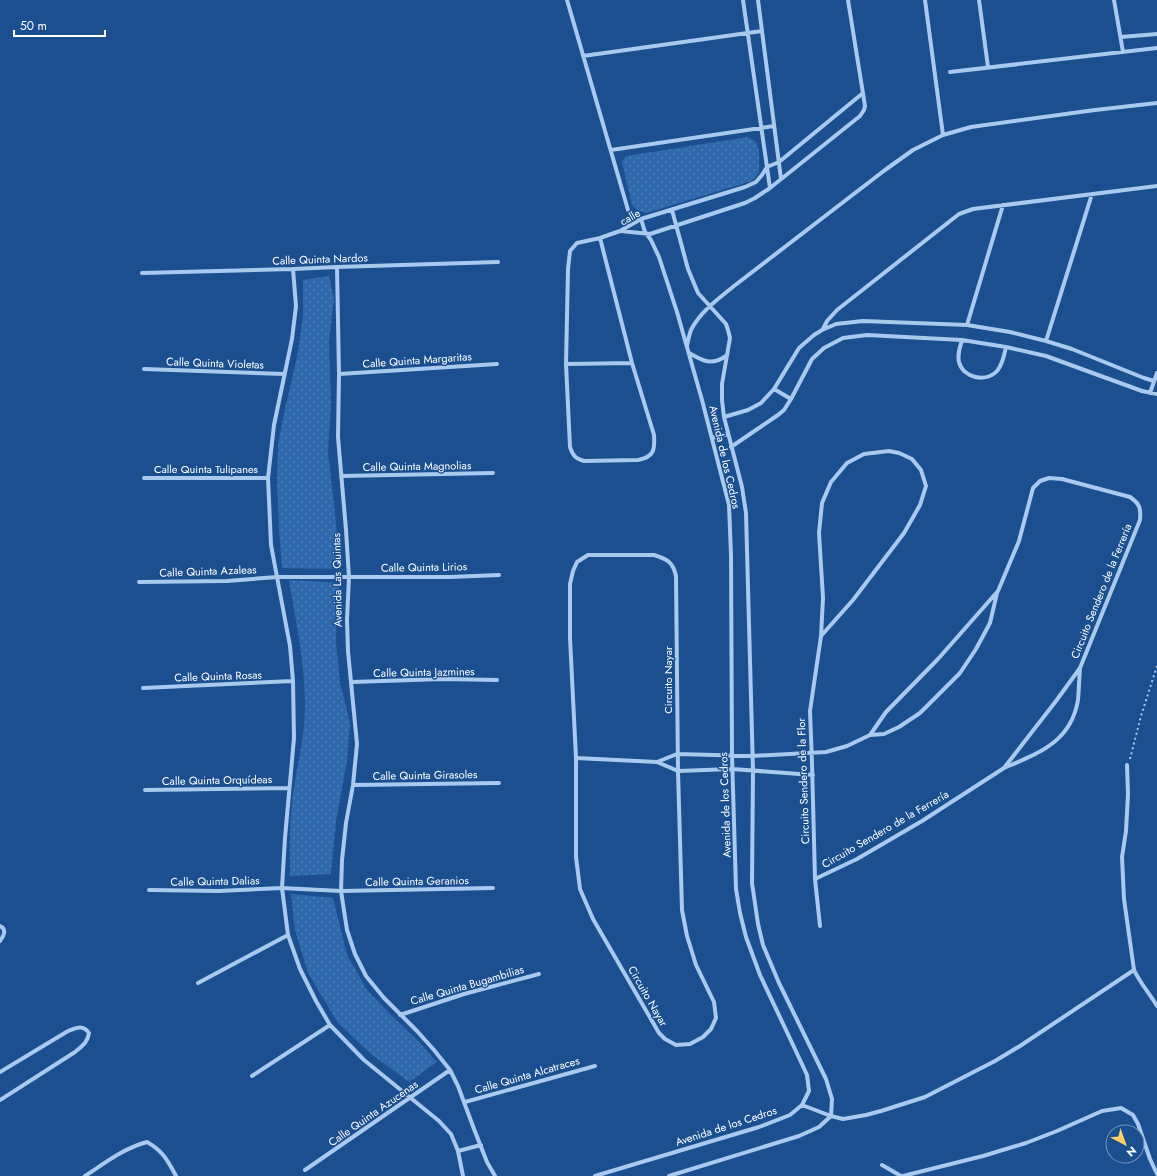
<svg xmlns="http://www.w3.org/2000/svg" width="1157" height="1176" viewBox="0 0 1157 1176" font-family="Jost,sans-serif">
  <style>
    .green { fill: url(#green-dots) }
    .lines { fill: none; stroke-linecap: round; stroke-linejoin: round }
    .path { stroke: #a9c9ee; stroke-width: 2; stroke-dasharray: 2 3; stroke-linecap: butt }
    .minor { stroke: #a9c9ee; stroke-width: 4 }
    .labels { text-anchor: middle; stroke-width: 3; stroke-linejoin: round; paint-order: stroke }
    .street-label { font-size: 11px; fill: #fff; stroke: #1b4f8f }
  </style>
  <defs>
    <pattern id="green-dots" width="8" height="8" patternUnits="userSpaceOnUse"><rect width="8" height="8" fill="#2e69ad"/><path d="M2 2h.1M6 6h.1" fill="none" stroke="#4d80b9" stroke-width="1.8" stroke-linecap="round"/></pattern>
  </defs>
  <rect width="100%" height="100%" fill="#1b4f8f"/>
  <path class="green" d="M 748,137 L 756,142 L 759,151 L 759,172 L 752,181 L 646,213 L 637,210 L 632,205 L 623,167 L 622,161 L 626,156 Z
    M 329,276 L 334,298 L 329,342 L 331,404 L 328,453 L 334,503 L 339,557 L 338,569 L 282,568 L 279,529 L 277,480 L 278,444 L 286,404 L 298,353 L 303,315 L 303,280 Z
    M 289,580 L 339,583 L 337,603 L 336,642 L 340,683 L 350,723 L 347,761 L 336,821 L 331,874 L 290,876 C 290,847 289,816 294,788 C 298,761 305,734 305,706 C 305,664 296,622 289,580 Z
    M 291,894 L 333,898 L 347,955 L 367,990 L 392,1016 L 419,1042 L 437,1062 L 409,1082 L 371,1054 L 338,1023 L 308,973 L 295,930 Z"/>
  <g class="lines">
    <path class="path" d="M 1130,759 L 1141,716 L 1157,666"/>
    <path class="minor" d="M 567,0 L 628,210 L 631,215 L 641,219 L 645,232 L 651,240 L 659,257 L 677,312 L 702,400 L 729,505 L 731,555 L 732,755 L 736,889 L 740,913 L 746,937 L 760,975 L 794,1047 L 807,1075 L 809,1091 L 802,1105 L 790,1115 L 759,1127 L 595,1176
      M 743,0 L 770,188
      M 758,0 L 781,179
      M 925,0 L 943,135
      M 979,0 L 988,67
      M 1114,0 L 1123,52
      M 1121,37 L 1157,34
      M 583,56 L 762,31
      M 950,72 L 1157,48
      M 611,150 L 774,126
      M 621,231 L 650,234 L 745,203 L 755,198 L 770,188 L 860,116 L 864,110 L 865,106 L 848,0
      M 600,238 L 632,363 L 654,435 C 655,450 654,457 638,460 L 584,461 C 576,459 573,456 570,447 L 566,364 L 568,269 L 570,251 L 577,243 L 600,238 L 620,231 L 641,219 L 745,187 L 756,182 L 762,175 L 767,167 L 779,162 L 863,93
      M 337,267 L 339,374 L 338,437 L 346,530 L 349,577 L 347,620 L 348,651 L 357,744 L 353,785 L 346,823 L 342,860 L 341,891 L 347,930 L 355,954 L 366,976 L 384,998 L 417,1031 L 434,1050 L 450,1070 L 458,1086 L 474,1129 L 487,1162 L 495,1176
      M 293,269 L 296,306 L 292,339 L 274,425 L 268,478 L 271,545 L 290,646 L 293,681 L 294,738 L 285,838 L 282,888 L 288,935 L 300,969 L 316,1001 L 330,1025 L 364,1060 L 439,1121 L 451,1134 L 458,1151 L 463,1176
      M 142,273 L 293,269 L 337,267 L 498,262
      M 967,325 L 1003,205
      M 823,329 L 827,321 L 837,310 L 959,214 L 973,209 L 1157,186
      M 962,340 C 960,347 957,354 959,362 C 963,378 986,383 997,371 C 1003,364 1004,355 1006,347
      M 1046,341 L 1092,194
      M 687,346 C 688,341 689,335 691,330 C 700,312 718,299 734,286 L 885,170 L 913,150 L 943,135 L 971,127 L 1095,110 L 1157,103
      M 689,353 C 703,361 711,366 726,356
      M 566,364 L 632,363
      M 144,369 L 284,374
      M 339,374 L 497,364
      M 774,389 L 791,399
      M 1150,393 L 1157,373
      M 724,417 L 748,410 L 761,403 L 774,389 L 799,348 L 814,335 L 822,330 L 836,324 L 863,321 L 967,325 L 1010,332 L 1046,341 L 1072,349 L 1144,378 L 1154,381
      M 712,438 L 728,434
      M 731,447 L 778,415 L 784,410 L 791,399 L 812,359 L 824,348 L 843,338 L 867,335 L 962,340 L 1006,347 L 1046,356 L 1142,391 L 1157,394
      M 341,476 L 493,473
      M 144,478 L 268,478
      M 588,555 L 654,555 C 667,559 673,562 676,576 L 678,771 L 682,910 L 687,936 L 696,965 L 714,1002 L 716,1018 L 711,1029 L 703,1037 L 690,1044 L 676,1045 L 665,1039 L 659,1033 L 593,919 L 580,889 L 576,857 L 576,758 L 570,638 L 570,584 L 573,571 L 577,562 Z
      M 139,582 L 227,581 L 277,577 L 450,577 L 499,575
      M 352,682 L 443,679 L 497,680
      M 143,688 L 293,681
      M 870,735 L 884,734 L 899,727 L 920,713 L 960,673 L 976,649 L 990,623 L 997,593
      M 576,758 L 657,762 L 678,771 L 732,769 L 813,775
      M 657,762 L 677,754 L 752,756 L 826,752 L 847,746 L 870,735 L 886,712 L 938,659 L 998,591 L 1019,541 L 1033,488 L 1040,481 L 1049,478 L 1062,479 L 1130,497 C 1140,504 1141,508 1140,520 L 1080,668 L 1056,701 L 1004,768 L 922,821 L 857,859 L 815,879
      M 1127,765 L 1128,794 L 1126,831 L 1122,857 L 1124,899 L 1134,970 C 1140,983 1150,994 1157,1006
      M 1004,768 C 1039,753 1071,742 1078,700 C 1079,690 1079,679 1080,669
      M 353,785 L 499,783
      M 145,790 L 289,788
      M 149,890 L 219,891 L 282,888 L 341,891 L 493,888
      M 0,926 C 7,929 4,936 0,941
      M 820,926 L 815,879 L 812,763 L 810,711 L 821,636 L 823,598 L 819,533 L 822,503 L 831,482 L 847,463 L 864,454 L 889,451 L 899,453 L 912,459 L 921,470 L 926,486 L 920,505 L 904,533 L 853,600 L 821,636
      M 198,983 L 288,935
      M 400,1015 L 464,994 L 539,974
      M 0,1072 L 68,1031 C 76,1028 83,1024 89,1033 C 88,1042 82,1046 75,1052 L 0,1100
      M 252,1076 L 330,1025
      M 465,1102 L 595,1066
      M 802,1105 L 831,1116 L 843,1119 L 866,1115 L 881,1111 L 925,1097 L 995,1061 L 1020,1046 L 1134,970
      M 458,1151 L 481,1145
      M 882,1165 L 901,1176
      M 305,1170 L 450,1070
      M 85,1176 C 105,1163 124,1148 147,1142 C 163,1151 168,1161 176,1176
      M 669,1176 L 799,1136 L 819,1127 L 831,1116 L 832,1099 L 826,1079 L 779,983 L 763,945 L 758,924 L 752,883 L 753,771 L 746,513 L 742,487 L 724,417 L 722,400 L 722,384 L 730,338 L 728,330 L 726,324 L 698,293 L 688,269 L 672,210
      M 903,1176 L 983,1156 L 1026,1143 L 1057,1131 L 1102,1111 L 1121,1108 L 1133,1115 L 1138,1124 L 1150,1159 L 1157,1174"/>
  </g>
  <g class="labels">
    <g class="street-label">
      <text transform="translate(630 217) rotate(-30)" y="4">calle</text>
      <text transform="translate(320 259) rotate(-2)" y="4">Calle Quinta Nardos</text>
      <text transform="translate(417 360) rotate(-4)" y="4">Calle Quinta Margaritas</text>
      <text transform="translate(215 363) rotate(2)" y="4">Calle Quinta Violetas</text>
      <text transform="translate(725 457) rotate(77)" y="4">Avenida de los Cedros</text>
      <text transform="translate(417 466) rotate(-1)" y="4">Calle Quinta Magnolias</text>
      <text x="206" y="473">Calle Quinta Tulipanes</text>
      <text transform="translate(424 567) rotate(-1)" y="4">Calle Quinta Lirios</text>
      <text transform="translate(208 571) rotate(-2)" y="4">Calle Quinta Azaleas</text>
      <text transform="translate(337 580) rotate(-91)" y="4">Avenida Las Quintas</text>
      <text transform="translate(1101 591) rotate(-68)" y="4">Circuito Sendero de la Ferrería</text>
      <text transform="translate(424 672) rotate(-1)" y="4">Calle Quinta Jazmines</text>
      <text transform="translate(218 676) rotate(-2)" y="4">Calle Quinta Rosas</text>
      <text transform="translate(668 680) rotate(-90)" y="4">Circuito Nayar</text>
      <text transform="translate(425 775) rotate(-1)" y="4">Calle Quinta Girasoles</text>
      <text transform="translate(217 780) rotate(-1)" y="4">Calle Quinta Orquídeas</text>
      <text transform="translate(803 781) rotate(-92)" y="4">Circuito Sendero de la Flor</text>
      <text transform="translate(725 805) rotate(-92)" y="4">Avenida de los Cedros</text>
      <text transform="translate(885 829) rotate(-30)" y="4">Circuito Sendero de la Ferrería</text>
      <text transform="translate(215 881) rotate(-1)" y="4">Calle Quinta Dalias</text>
      <text transform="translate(417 881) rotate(-1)" y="4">Calle Quinta Geranios</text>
      <text transform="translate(467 985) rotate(-16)" y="4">Calle Quinta Bugambilias</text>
      <text transform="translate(648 996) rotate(60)" y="4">Circuito Nayar</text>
      <text transform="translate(527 1075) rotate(-16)" y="4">Calle Quinta Alcatraces</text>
      <text transform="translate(373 1113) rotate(-35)" y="4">Calle Quinta Azucenas</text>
      <text transform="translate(726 1126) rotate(-18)" y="4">Avenida de los Cedros</text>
    </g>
  </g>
  <g transform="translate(1125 1144) rotate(139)"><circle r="19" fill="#1b4f8f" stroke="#7695bc"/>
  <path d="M0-3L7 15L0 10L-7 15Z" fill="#ffd166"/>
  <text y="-6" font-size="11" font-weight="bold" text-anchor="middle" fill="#ffffff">N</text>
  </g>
  <path d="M14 30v6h91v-6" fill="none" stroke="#ffffff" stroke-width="2"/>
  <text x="20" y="30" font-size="12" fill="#ffffff" stroke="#1b4f8f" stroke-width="3" paint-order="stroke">50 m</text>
</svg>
